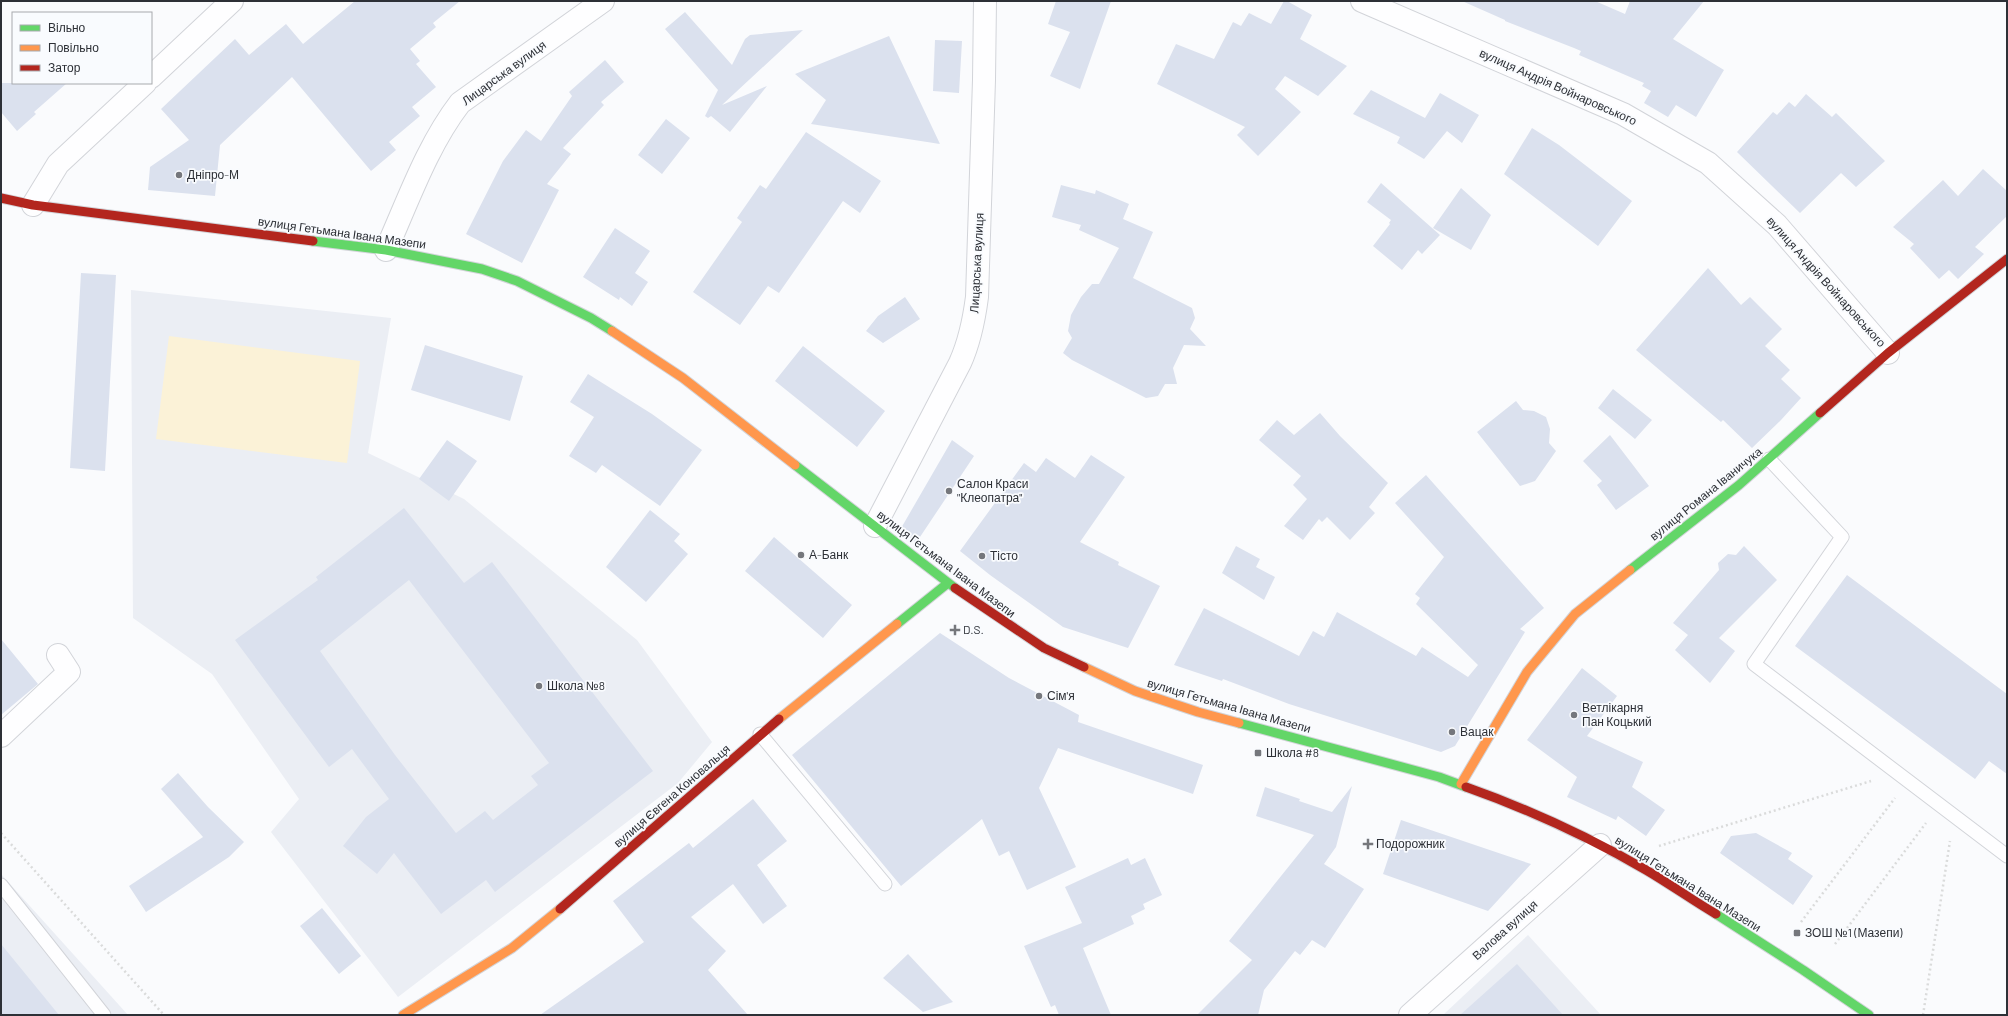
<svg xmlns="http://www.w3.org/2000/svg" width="2008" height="1016" viewBox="0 0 2008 1016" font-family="Barlow,sans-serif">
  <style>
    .built { fill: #ebeef4 }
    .green { fill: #fbf2d7 }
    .building { fill: #dbe1ee; fill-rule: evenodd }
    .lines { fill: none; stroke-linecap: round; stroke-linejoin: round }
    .lane-casing { stroke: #d2d4d9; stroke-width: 15 }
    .street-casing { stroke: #d2d4d9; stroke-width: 24 }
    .fast-casing { stroke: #d2d4d9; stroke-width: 11 }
    .slow-casing { stroke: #d2d4d9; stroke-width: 11 }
    .jam-casing { stroke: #d2d4d9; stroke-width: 11 }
    .path { stroke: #dadbdb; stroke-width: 2.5; stroke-dasharray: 2 3; stroke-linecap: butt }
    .lane { stroke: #fefeff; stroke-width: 13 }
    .street { stroke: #fefeff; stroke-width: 22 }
    .fast { stroke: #63d668; stroke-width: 9 }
    .slow { stroke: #ff974d; stroke-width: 9 }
    .jam { stroke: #b3261e; stroke-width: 9 }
    .poi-dot { fill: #75777c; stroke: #f9fbfe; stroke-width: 1.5 }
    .labels { text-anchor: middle; stroke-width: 3.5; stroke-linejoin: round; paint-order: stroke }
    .street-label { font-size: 12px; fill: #2d3036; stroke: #f9fbfe }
    .poi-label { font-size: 12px; fill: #2d3036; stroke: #f9fbfe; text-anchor: start }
  </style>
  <rect width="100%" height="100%" fill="#fafbfd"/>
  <path class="built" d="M 131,290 L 391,318 L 368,453 L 464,499 L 637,640 L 712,742 L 678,783 L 398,997 L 271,832 L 299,799 L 212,674 L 133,618 Z
    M 1,874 L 128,1015 L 1,1015 Z
    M 1528,935 L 1601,1015 L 1443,1015 Z"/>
  <path class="green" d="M 169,336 L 360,361 L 347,463 L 156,439 Z"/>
  <path class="building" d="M 355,1 L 460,1 L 433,23 L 436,27 L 410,49 L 420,61 L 416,64 L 436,87 L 412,107 L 420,116 L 389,142 L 396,150 L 371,171 L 292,77 L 220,145 L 215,196 L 148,190 L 150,167 L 189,140 L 161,109 L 235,39 L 249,55 L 286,24 L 303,44 Z
    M 1056,1 L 1111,1 L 1080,89 L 1050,76 L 1070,32 L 1048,24 Z
    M 1284,1 L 1287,1 L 1312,15 L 1300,39 L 1347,66 L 1318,96 L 1285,76 L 1275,89 L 1301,112 L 1258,156 L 1237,135 L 1245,127 L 1157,84 L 1176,44 L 1214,59 L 1233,22 L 1241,26 L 1249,13 L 1271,24 Z
    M 1462,1 L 1595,1 L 1625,14 L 1630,1 L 1704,1 L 1673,39 L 1724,70 L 1696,117 L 1676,105 L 1668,117 L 1644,103 L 1651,91 L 1642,86 L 1644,83 L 1579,55 L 1581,51 L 1574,48 L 1505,21 L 1505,20 Z
    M 685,12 L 732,65 L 745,39 L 750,35 L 803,30 L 722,105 L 767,86 L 730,132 L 711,116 L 708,118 L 705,116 L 718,90 L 665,29 Z
    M 889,36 L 940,144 L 811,124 L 826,100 L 795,74 Z
    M 935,40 L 962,41 L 959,93 L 933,91 Z
    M 605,60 L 624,82 L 601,102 L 604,105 L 563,148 L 571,154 L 547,184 L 559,190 L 522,263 L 466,234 L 503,161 L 526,130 L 541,141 L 572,96 L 569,92 Z
    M 1,83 L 67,83 L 34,112 L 36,114 L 17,131 L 1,112 Z
    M 1371,90 L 1425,118 L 1440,93 L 1479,115 L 1462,143 L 1447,131 L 1424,159 L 1397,143 L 1400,137 L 1353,114 Z
    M 1806,94 L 1832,117 L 1836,113 L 1885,161 L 1856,187 L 1841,173 L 1800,213 L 1737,152 L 1773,112 L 1777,115 L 1789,102 L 1795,107 Z
    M 666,119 L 690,138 L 662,174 L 638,155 Z
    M 1532,128 L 1559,145 L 1632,201 L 1598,246 L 1504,174 Z
    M 806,132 L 881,181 L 860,213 L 843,201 L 779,293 L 768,286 L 740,325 L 693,292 L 742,222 L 737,218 L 760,185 L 766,189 Z
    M 1983,169 L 2007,191 L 2007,216 L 1975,247 L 1984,254 L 1958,279 L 1949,270 L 1939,279 L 1910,248 L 1914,244 L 1893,227 L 1943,180 L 1958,196 Z
    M 1381,183 L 1440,235 L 1422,254 L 1418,250 L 1402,270 L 1373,246 L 1390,224 L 1389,223 L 1391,220 L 1367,202 Z
    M 1061,185 L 1095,194 L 1096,190 L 1129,204 L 1123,219 L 1153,232 L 1133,278 L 1192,308 L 1195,318 L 1190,329 L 1206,346 L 1184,345 L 1173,368 L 1177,384 L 1165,384 L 1158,396 L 1146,398 L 1072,360 L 1063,353 L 1072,338 L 1068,331 L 1071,315 L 1081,297 L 1092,284 L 1099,284 L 1119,248 L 1079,230 L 1081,225 L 1052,217 Z
    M 1461,188 L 1491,215 L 1471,250 L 1433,228 Z
    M 615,228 L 650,251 L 635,273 L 648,282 L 632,306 L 620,297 L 619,300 L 583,277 Z
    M 1708,268 L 1741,305 L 1750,297 L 1782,329 L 1765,346 L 1790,370 L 1781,379 L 1801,398 L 1781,420 L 1752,448 L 1723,420 L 1721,422 L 1636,350 Z
    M 81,273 L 116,275 L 105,471 L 70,468 Z
    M 905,297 L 920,319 L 883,343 L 866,331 L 878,316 Z
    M 425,345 L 523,376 L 510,421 L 411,390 Z
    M 803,346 L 885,411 L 857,447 L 775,381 Z
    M 588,374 L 652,414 L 702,450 L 660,506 L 602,465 L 596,473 L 569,456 L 594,417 L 570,402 Z
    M 1613,389 L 1652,420 L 1635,439 L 1598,408 Z
    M 1516,401 L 1523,410 L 1534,411 L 1546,417 L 1550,429 L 1549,443 L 1556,451 L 1535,481 L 1520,486 L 1477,432 Z
    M 1320,413 L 1340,436 L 1388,483 L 1369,507 L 1375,513 L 1350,540 L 1327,517 L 1322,522 L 1319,519 L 1303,540 L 1284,526 L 1307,499 L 1293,485 L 1301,476 L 1259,440 L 1277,420 L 1294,435 Z
    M 1610,435 L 1649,486 L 1616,510 L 1597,485 L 1602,481 L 1583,461 Z
    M 447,440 L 477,461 L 449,501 L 419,479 Z
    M 952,440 L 974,456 L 916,543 L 900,530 Z
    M 1091,455 L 1125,477 L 1080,542 L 1119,562 L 1118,565 L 1160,586 L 1128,648 L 1063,627 L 990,575 L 960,551 L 1024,463 L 1036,472 L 1046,458 L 1075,478 Z
    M 1426,475 L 1544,608 L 1520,629 L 1525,632 L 1455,746 L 1441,752 L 1289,704 L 1223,679 L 1222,681 L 1174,665 L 1204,608 L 1299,656 L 1313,631 L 1324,637 L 1337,612 L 1416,656 L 1422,647 L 1468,677 L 1478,665 L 1416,604 L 1420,598 L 1415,594 L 1444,557 L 1395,503 Z
    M 404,508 L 464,583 L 492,562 L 653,771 L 495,892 L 486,880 L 441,914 L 394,853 L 377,874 L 343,846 L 366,817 L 389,799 L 352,749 L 329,767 L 235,640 L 318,580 L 316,577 ZM 409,580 L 549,763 L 531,776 L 538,785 L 493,820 L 485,811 L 456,833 L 395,755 L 320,651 Z
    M 650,510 L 680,534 L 674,541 L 688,554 L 646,602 L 606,567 Z
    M 774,537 L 852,605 L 823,638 L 745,571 Z
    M 1236,546 L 1260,559 L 1256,567 L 1275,577 L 1264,600 L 1222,573 Z
    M 1744,546 L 1777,580 L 1719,638 L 1735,651 L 1710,683 L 1675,650 L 1688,635 L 1673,623 L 1719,570 L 1718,563 L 1728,554 L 1736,555 Z
    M 1847,575 L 2007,694 L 2007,774 L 1989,761 L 1975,779 L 1795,646 Z
    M 940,633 L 1009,678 L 1079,715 L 1078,722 L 1203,765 L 1193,794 L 1058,748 L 1039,788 L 1076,867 L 1027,890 L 1009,851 L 999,856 L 982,819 L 901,886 L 792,755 Z
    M 1,639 L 38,684 L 1,715 Z
    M 1582,668 L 1617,696 L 1587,736 L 1643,762 L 1632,787 L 1665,810 L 1646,836 L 1618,816 L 1616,820 L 1567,797 L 1577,777 L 1527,740 Z
    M 178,773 L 208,807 L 244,842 L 229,857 L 146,912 L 129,886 L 203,837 L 161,789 Z
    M 1352,786 L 1336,847 L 1324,864 L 1364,889 L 1325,948 L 1312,940 L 1300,955 L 1295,951 L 1264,990 L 1258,1015 L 1197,1015 L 1252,960 L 1229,941 L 1314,835 L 1256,816 L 1265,787 L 1300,799 L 1299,801 L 1332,812 Z
    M 753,799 L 787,841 L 757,865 L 787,906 L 763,924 L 733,884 L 691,917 L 726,951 L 708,970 L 748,1015 L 540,1015 L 644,942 L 613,901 L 689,843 L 693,848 Z
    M 1401,820 L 1531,864 L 1488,911 L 1383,874 Z
    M 1756,833 L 1792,853 L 1788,859 L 1813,876 L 1793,905 L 1720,853 L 1731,836 Z
    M 1128,858 L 1131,865 L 1145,858 L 1162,895 L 1143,904 L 1145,909 L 1131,916 L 1134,924 L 1083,948 L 1111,1015 L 1059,1015 L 1055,1005 L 1051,1007 L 1024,946 L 1082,923 L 1065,887 Z
    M 322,908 L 361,956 L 339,974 L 300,926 Z
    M 1,944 L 59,1015 L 1,1015 Z
    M 908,954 L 953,1002 L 923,1012 L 883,978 Z
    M 1517,964 L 1563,1015 L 1460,1015 Z"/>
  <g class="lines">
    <g class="lane-casing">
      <path id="lane" d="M 1769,459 L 1842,537 L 1754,664 L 2007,856
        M 760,734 L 885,884
        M 1,885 L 104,1015"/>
    </g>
    <g class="street-casing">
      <path id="street" d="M 1362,1 L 1623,114 L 1708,163 L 1777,225 L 1888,353
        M 151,77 L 232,1
        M 33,205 L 58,164 L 145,83
        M 386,250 C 408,201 427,146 460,103 L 603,1
        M 875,526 L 960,363 C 970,341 974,320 977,297 L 984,80 L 985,1
        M 1,736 L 69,672 L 58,655
        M 1410,1015 L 1600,845"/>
    </g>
    <g class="fast-casing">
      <path id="fast" d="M 313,241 L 386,250 L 482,269 L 517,281 L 591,318 L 612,331
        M 795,465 L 955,588
        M 1630,570 L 1739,485 L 1820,413
        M 897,624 L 948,583
        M 1239,723 L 1439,777 L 1466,787
        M 1716,914 L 1803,970 L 1869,1015"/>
    </g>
    <g class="slow-casing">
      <path id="slow" d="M 612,331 L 683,378 L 795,465
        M 1084,667 L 1135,691 L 1198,712 L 1239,723
        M 779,719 L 897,624
        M 1461,784 L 1527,672 L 1575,614 L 1630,570
        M 403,1015 L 512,948 L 560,909"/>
    </g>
    <g class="jam-casing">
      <path id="jam" d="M 1,198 L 33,205 L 313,241
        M 1820,413 L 1888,353 L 2007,259
        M 955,588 L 1044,648 L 1084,667
        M 1466,787 C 1528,809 1589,837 1646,870 C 1670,884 1692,900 1716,914
        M 560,909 L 779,719"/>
    </g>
    <path class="path" d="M 1,833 L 164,1015
      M 1659,846 L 1871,781
      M 1801,922 L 1895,798
      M 1835,944 L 1926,823
      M 1923,1015 L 1950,841"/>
    <use href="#lane" class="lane"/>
    <use href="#street" class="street"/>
    <use href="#fast" class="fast"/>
    <use href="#slow" class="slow"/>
    <use href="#jam" class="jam"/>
  </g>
  <g class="poi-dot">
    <circle cx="179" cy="175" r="4"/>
    <circle cx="949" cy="491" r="4"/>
    <circle cx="801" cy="555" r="4"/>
    <circle cx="982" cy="556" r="4"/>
    <path d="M953 624h4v4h4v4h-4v4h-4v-4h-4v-4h4z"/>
    <circle cx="539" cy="686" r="4"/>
    <circle cx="1039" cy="696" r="4"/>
    <circle cx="1574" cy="715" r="4"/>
    <circle cx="1452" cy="732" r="4"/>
    <rect x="1254" y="749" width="8" height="8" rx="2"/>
    <path d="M1366 838h4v4h4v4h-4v4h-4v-4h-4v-4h4z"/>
    <rect x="1793" y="929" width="8" height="8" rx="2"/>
  </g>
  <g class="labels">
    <g class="street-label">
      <text transform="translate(504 73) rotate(-36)" y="4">Лицарська вулиця</text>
      <text transform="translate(1558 87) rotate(24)" y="4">вулиця Андрія Войнаровського</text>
      <text transform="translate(342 233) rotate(8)" y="4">вулиця Гетьмана Івана Мазепи</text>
      <text transform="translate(977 263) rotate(-87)" y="4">Лицарська вулиця</text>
      <text transform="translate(1826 282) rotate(48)" y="4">вулиця Андрія Войнаровського</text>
      <text transform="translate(1706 494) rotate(-39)" y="4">вулиця Романа Іваничука</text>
      <text transform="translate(946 564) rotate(37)" y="4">вулиця Гетьмана Івана Мазепи</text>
      <text transform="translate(1229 706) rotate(16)" y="4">вулиця Гетьмана Івана Мазепи</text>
      <text transform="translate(672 796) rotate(-41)" y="4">вулиця Євгена Коновальця</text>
      <text transform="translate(1688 884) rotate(32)" y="4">вулиця Гетьмана Івана Мазепи</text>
      <text transform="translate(1505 930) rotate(-42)" y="4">Валова вулиця</text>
    </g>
    <g class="poi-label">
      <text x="187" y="179">Дніпро-М</text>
      <text x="957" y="488">Салон Краси<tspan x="957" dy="14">"Клеопатра"</tspan></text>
      <text x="809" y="559">А-Банк</text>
      <text x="990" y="560">Тісто</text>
      <text x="963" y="634">D.S.</text>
      <text x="547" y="690">Школа №8</text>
      <text x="1047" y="700">Сім'я</text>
      <text x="1582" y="712">Ветлікарня<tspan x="1582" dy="14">Пан Коцький</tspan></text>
      <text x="1460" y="736">Вацак</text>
      <text x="1266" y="757">Школа #8</text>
      <text x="1376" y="848">Подорожник</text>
      <text x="1805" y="937">ЗОШ №1 (Мазепи)</text>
    </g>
  </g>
  <rect width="2008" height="1016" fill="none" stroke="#2d3036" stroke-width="4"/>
  <rect x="12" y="12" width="140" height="72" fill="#f9fbfe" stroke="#a7aaae"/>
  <rect x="20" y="25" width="20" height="6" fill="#63d668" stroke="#a7aaae"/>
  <text x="48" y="32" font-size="12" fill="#2d3036">Вільно</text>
  <rect x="20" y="45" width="20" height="6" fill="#ff974d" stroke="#a7aaae"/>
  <text x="48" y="52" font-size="12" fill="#2d3036">Повільно</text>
  <rect x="20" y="65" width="20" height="6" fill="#b3261e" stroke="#a7aaae"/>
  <text x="48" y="72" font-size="12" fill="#2d3036">Затор</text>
</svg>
